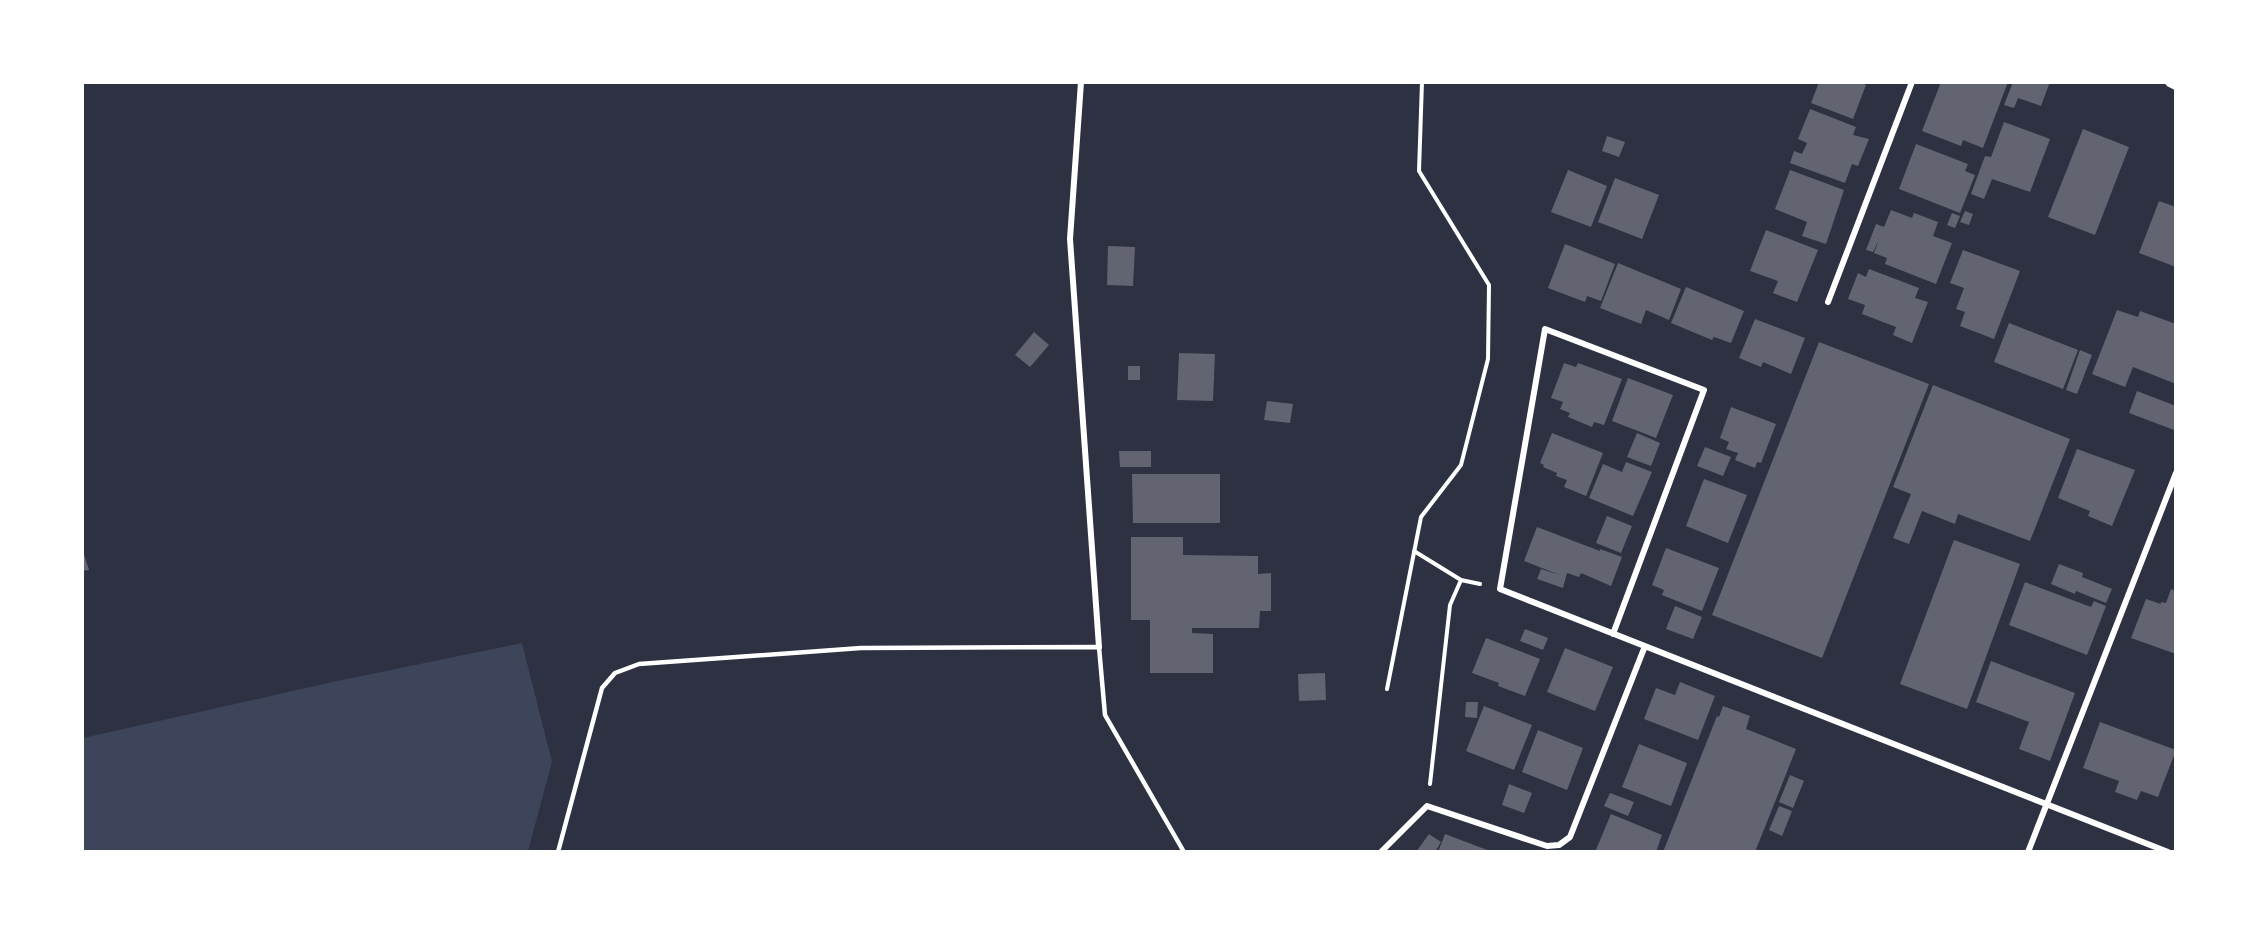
<svg xmlns="http://www.w3.org/2000/svg" width="2258" height="934" viewBox="0 0 2258 934" font-family="Inter,sans-serif">
  <style>
    .green { fill: #3c4559 }
    .building { fill: #626471 }
    .lines { fill: none; stroke-linecap: round; stroke-linejoin: round }
    .path { stroke: #fff; stroke-width: 4 }
    .service { stroke: #fff; stroke-width: 4.5 }
    .minor { stroke: #fff; stroke-width: 6 }
    .tertiary { stroke: #fff; stroke-width: 10 }
  </style>
  <rect width="100%" height="100%" fill="#2d3142"/>
  <path class="green" d="M 522,643 L 552,762 L 528,851 L 83,851 L 83,738 L 337,681 Z"/>
  <path class="building" d="M 1819,82 L 1859,82 L 1866,85 L 1853,119 L 1811,103 Z
    M 1941,82 L 2008,82 L 1983,148 L 1963,140 L 1961,146 L 1922,131 Z
    M 2013,82 L 2050,82 L 2041,106 L 2018,98 L 2014,108 L 2004,105 Z
    M 1810,109 L 1856,127 L 1853,135 L 1869,139 L 1858,166 L 1852,164 L 1845,183 L 1790,163 L 1794,151 L 1802,154 L 1807,143 L 1798,139 Z
    M 2004,122 L 2050,139 L 2030,192 L 1992,179 L 1984,199 L 1971,194 L 1985,156 L 1991,157 Z
    M 2083,129 L 2129,147 L 2095,235 L 2048,217 Z
    M 1607,136 L 1625,142 L 1619,157 L 1602,151 Z
    M 1916,144 L 1968,164 L 1965,171 L 1975,175 L 1960,213 L 1899,189 Z
    M 1568,170 L 1607,186 L 1591,227 L 1551,212 Z
    M 1790,170 L 1844,190 L 1826,244 L 1802,236 L 1807,222 L 1775,209 Z
    M 1615,178 L 1659,195 L 1642,239 L 1598,222 Z
    M 2159,201 L 2176,207 L 2176,267 L 2139,253 Z
    M 1891,210 L 1912,218 L 1914,213 L 1938,222 L 1933,236 L 1952,243 L 1936,284 L 1885,264 L 1887,258 L 1874,253 L 1879,240 L 1873,252 L 1866,250 L 1876,224 L 1884,227 Z
    M 1965,211 L 1973,214 L 1969,225 L 1960,222 Z
    M 1952,213 L 1960,216 L 1955,228 L 1947,225 Z
    M 1766,230 L 1818,250 L 1797,302 L 1773,293 L 1778,281 L 1750,271 Z
    M 1565,244 L 1615,264 L 1601,301 L 1587,296 L 1585,302 L 1548,288 Z
    M 1108,246 L 1135,247 L 1133,286 L 1107,285 Z
    M 1963,250 L 2020,271 L 1994,339 L 1960,326 L 1965,312 L 1956,309 L 1964,288 L 1950,283 Z
    M 1618,263 L 1681,289 L 1669,320 L 1646,310 L 1641,324 L 1600,308 Z
    M 1869,269 L 1919,288 L 1915,298 L 1928,302 L 1912,343 L 1893,335 L 1896,327 L 1862,314 L 1865,305 L 1848,299 L 1858,273 L 1866,277 Z
    M 1686,287 L 1744,311 L 1731,343 L 1714,337 L 1712,340 L 1671,323 Z
    M 2117,310 L 2138,317 L 2140,311 L 2176,324 L 2176,384 L 2133,367 L 2125,387 L 2092,374 Z
    M 1755,319 L 1805,338 L 1791,374 L 1763,362 L 1761,367 L 1739,358 Z
    M 2009,323 L 2078,350 L 2063,389 L 1994,362 Z
    M 1034,332 L 1049,345 L 1030,367 L 1015,355 Z
    M 1819,342 L 1929,384 L 1822,658 L 1712,615 Z
    M 2080,350 L 2092,355 L 2077,394 L 2066,390 Z
    M 1179,353 L 1215,354 L 1213,401 L 1177,400 Z
    M 1564,363 L 1576,367 L 1578,363 L 1622,379 L 1604,425 L 1594,422 L 1592,427 L 1568,417 L 1570,413 L 1560,409 L 1563,402 L 1551,398 Z
    M 1128,366 L 1140,366 L 1140,380 L 1128,380 Z
    M 1628,378 L 1673,395 L 1656,438 L 1612,421 Z
    M 1933,385 L 2070,439 L 2030,541 L 1958,514 L 1955,524 L 1922,511 L 1909,544 L 1893,538 L 1911,494 L 1893,487 Z
    M 2137,391 L 2176,406 L 2174,430 L 2129,413 Z
    M 1267,401 L 1293,404 L 1290,423 L 1264,420 Z
    M 1731,407 L 1776,424 L 1761,463 L 1757,462 L 1755,468 L 1735,460 L 1738,453 L 1726,449 L 1729,442 L 1720,438 Z
    M 1552,433 L 1603,453 L 1586,496 L 1564,487 L 1567,480 L 1556,476 L 1557,473 L 1543,467 L 1544,465 L 1540,463 Z
    M 1637,433 L 1660,443 L 1651,466 L 1627,457 Z
    M 1705,447 L 1731,457 L 1723,476 L 1697,466 Z
    M 2077,449 L 2135,470 L 2112,526 L 2088,516 L 2090,511 L 2058,498 Z
    M 1119,451 L 1151,451 L 1151,467 L 1120,467 Z
    M 1626,462 L 1652,472 L 1633,516 L 1589,498 L 1603,464 L 1622,472 Z
    M 1132,474 L 1220,474 L 1220,523 L 1133,523 Z
    M 1704,479 L 1747,495 L 1728,543 L 1686,526 Z
    M 1607,516 L 1632,526 L 1621,553 L 1596,543 Z
    M 1537,527 L 1600,551 L 1600,549 L 1622,557 L 1611,586 L 1581,573 L 1579,577 L 1567,573 L 1563,588 L 1537,579 L 1541,569 L 1560,575 L 1524,561 Z
    M 1131,537 L 1183,537 L 1183,555 L 1258,556 L 1258,574 L 1271,573 L 1271,611 L 1260,611 L 1259,628 L 1192,628 L 1192,633 L 1213,634 L 1213,673 L 1150,673 L 1150,620 L 1131,620 Z
    M 1954,540 L 2020,564 L 1967,709 L 1900,684 Z
    M 82,548 L 89,570 L 82,571 Z
    M 1666,548 L 1719,568 L 1702,611 L 1662,595 L 1664,590 L 1652,585 Z
    M 2059,564 L 2083,573 L 2082,577 L 2112,589 L 2106,603 L 2076,591 L 2075,594 L 2051,584 Z
    M 2025,582 L 2091,607 L 2094,601 L 2106,606 L 2087,655 L 2009,625 Z
    M 2171,589 L 2176,591 L 2176,654 L 2131,638 L 2146,599 L 2161,604 L 2161,602 L 2166,603 Z
    M 1675,606 L 1702,617 L 1693,639 L 1666,629 Z
    M 1525,629 L 1548,638 L 1543,650 L 1520,641 Z
    M 1486,638 L 1540,659 L 1525,696 L 1498,686 L 1499,683 L 1472,673 Z
    M 1565,648 L 1613,667 L 1595,711 L 1547,692 Z
    M 1991,661 L 2075,693 L 2050,761 L 2019,749 L 2029,722 L 1976,702 Z
    M 1325,673 L 1326,700 L 1299,701 L 1298,674 Z
    M 1680,682 L 1715,696 L 1698,740 L 1644,719 L 1656,688 L 1675,695 Z
    M 1466,702 L 1478,702 L 1477,718 L 1465,717 Z
    M 1484,706 L 1532,725 L 1514,770 L 1466,751 Z
    M 1723,706 L 1750,716 L 1746,729 L 1796,749 L 1755,852 L 1663,852 L 1717,716 L 1719,717 Z
    M 2100,722 L 2176,750 L 2158,797 L 2141,791 L 2137,800 L 2115,792 L 2119,781 L 2083,768 Z
    M 1538,730 L 1583,748 L 1567,790 L 1522,772 Z
    M 1639,744 L 1687,763 L 1671,806 L 1622,787 Z
    M 1790,775 L 1804,781 L 1793,808 L 1779,802 Z
    M 1509,784 L 1532,793 L 1524,813 L 1502,805 Z
    M 1610,793 L 1634,802 L 1628,816 L 1604,806 Z
    M 1779,806 L 1792,811 L 1782,836 L 1769,830 Z
    M 1611,814 L 1662,835 L 1656,852 L 1595,852 Z
    M 1429,834 L 1441,842 L 1435,852 L 1416,852 Z
    M 1445,834 L 1490,851 L 1490,852 L 1438,852 Z"/>
  <g class="lines">
    <path class="path" d="M 1414,551 L 1461,580
      M 1387,689 L 1421,517 L 1461,465 L 1488,359 L 1489,285 L 1419,171 L 1422,82
      M 1430,784 L 1450,605 L 1461,580 L 1480,584"/>
    <path class="service" d="M 558,852 L 602,688 L 615,673 L 639,664 L 861,648 L 1099,647 L 1105,715 L 1184,852"/>
    <path class="minor" d="M 1081,82 L 1070,239 L 1099,647
      M 1828,302 L 1912,82
      M 1613,634 L 1704,390 L 1545,329 L 1500,589 L 2168,852
      M 1381,852 L 1427,806 L 1547,846 L 1559,845 L 1570,837 L 1645,646
      M 2028,852 L 2176,473"/>
    <path class="tertiary" d="M 2170,82 L 2176,85"/>
  </g>
  <rect width="2258" height="934" fill="none" stroke="#ffffff" stroke-width="168"/>
</svg>
